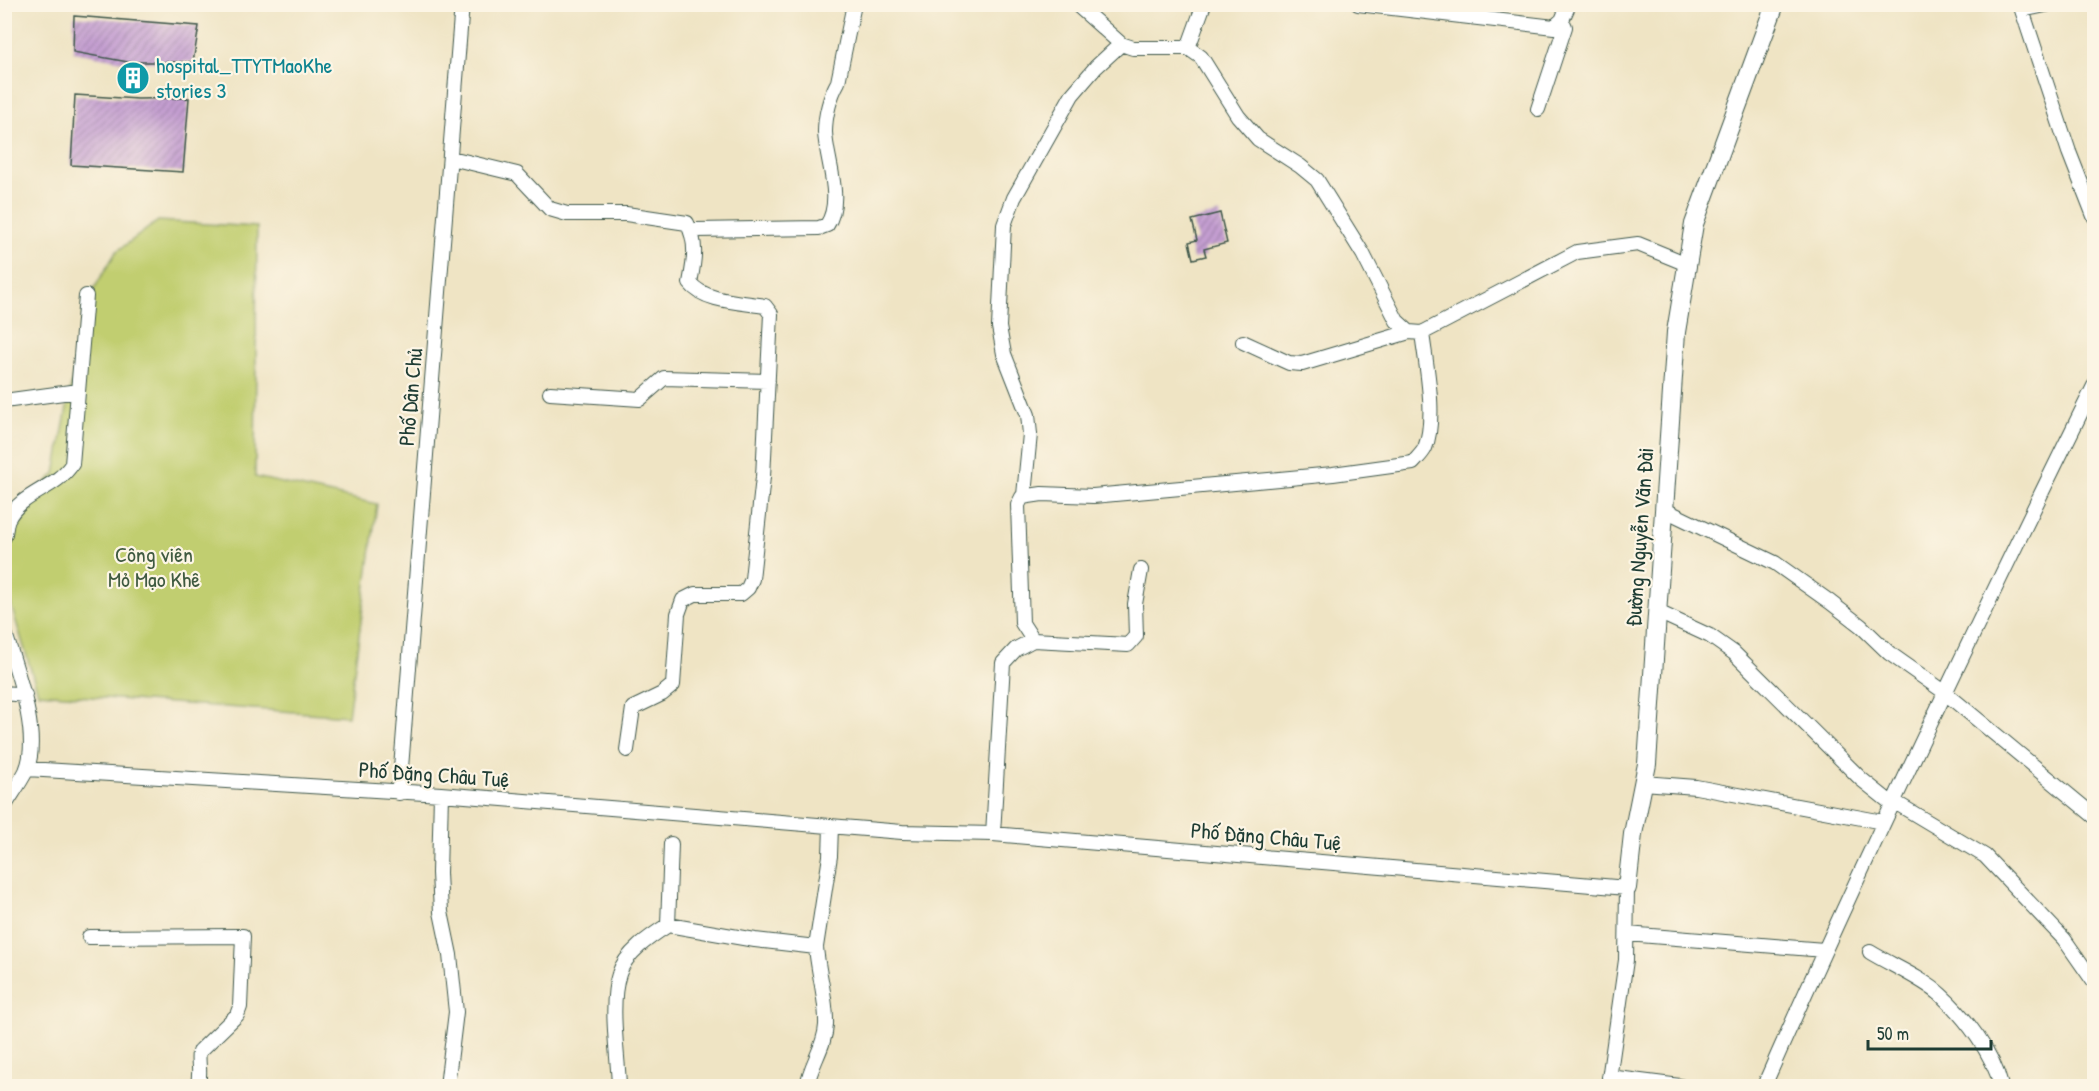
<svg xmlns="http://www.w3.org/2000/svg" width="2099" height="1091" viewBox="0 0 2099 1091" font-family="'Patrick Hand',sans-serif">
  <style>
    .green { fill: #c1ce70; stroke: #708652; stroke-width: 1.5 }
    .building { fill: url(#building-hatch) }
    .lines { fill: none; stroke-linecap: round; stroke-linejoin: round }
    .street-casing { stroke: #3e564a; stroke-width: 16 }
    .secondary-casing { stroke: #3e564a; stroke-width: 20 }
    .street { stroke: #fff; stroke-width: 14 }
    .secondary { stroke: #fff; stroke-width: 18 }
    .labels { text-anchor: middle; stroke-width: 4.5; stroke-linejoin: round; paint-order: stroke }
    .culture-label { font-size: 22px; fill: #0d838f; stroke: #fcf5e5; text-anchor: start }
    .street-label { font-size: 22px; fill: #1f3d34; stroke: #fcf5e5 }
    .park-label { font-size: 22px; fill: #3f5a40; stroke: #fcf5e5 }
  </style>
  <defs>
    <pattern id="building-hatch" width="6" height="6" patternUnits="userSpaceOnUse" patternTransform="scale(1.5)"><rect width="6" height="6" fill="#c49ed1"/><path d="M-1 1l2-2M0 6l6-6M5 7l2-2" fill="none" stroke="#9f82aa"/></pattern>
  </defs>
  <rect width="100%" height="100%" fill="#fcf5e5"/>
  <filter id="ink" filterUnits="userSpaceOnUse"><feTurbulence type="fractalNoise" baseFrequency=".0167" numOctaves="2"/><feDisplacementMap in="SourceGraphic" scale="12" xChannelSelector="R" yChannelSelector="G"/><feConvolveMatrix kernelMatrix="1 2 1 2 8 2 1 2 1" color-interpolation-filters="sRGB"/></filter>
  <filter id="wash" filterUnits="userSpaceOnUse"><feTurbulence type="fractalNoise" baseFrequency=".008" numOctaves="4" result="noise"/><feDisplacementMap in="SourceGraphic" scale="24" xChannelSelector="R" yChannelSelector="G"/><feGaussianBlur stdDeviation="1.35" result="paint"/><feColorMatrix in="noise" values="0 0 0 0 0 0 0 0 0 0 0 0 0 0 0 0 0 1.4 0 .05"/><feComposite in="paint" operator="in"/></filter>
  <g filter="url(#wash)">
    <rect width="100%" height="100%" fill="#efe4c4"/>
    <path class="green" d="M 158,221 L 257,227 L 255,477 L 377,504 L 348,716 L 38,693 L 7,592 L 6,517 L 55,474 L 86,302 L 116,252 Z"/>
    <g id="blocks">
      <path class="building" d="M 74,16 L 199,26 L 193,62 L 128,62 L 73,52 Z
        M 75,95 L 138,99 L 189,98 L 183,172 L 71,165 Z
        M 1220,213 L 1227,243 L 1204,249 L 1206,256 L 1193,259 L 1189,242 L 1197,240 L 1192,220 Z"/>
    </g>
  </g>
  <g filter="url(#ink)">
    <use href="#blocks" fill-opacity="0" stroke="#3e564a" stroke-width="1.5"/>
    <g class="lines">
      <g class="street-casing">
        <path id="street" d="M 1076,4 L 1121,44 L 1133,48 L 1188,48 L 1201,57 L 1238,116 L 1258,139 L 1300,166 L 1317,180 L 1363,254 L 1397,321 L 1409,332 L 1422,333 L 1577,252 L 1638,244 L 1687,264
          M 1358,4 L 1554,27 L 1562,20 L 1569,4
          M 2020,4 L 2069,152 L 2094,216
          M 2022,10 L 2050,4
          M 1188,48 L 1204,4
          M 1538,109 L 1565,27 L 1562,20
          M 451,158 L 517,174 L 550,209 L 567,214 L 626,214 L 687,223 C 698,243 694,262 690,283 C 704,302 743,302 765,306 L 771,314 L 763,477 L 752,579 L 748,588 L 741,594 L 695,594 L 683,600 L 678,614 L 673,685 L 662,694 L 633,708 L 627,750
          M 692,232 L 696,230 L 819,228 L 827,225 C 844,199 826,160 825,132 C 825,116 830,96 838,82 L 854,4
          M 1243,342 L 1289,363 L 1302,364 L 1409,332
          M 550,393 L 640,399 L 664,378 L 768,381
          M 4,401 L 78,391
          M 1022,497 L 1024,495 L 1030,434 L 1028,415 L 1004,354 L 999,327 L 1004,225 L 1014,198 L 1072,95 L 1096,67 L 1121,44
          M 1665,510 L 1775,563 L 1830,602 L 1861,626 L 1889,653 L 1943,691 L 2094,816
          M 4,537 C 6,532 6,523 8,519 C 21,493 56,489 72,464 L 86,296
          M 1141,570 L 1135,604 L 1136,636 L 1128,645 L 1033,640 L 1022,623 L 1018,505 L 1022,497 L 1042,494 L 1093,496 L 1333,474 L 1413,463 C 1417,458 1422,454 1425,448 C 1437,418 1426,365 1422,333
          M 1658,612 L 1710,636 L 1734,653 L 1861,779 L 1891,803
          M 4,630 C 15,667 42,734 26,771 C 20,783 11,795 4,807
          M 4,693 L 25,695
          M 27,769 L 441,794 L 902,832 L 993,834 L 1627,888 L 1626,960 L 1608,1086
          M 1643,783 L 1696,787 L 1883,822
          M 399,793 L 462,4
          M 441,794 L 439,873 L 441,912 L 450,955 L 456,1012 L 447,1086
          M 1893,801 L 1985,856 L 2064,939 L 2094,982
          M 993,834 L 1003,663 L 1016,649 L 1033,640
          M 668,925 L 671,844
          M 1627,934 L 1824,950
          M 89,937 L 243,936 L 240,1007 L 237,1015 L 199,1052 C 197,1064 202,1073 197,1086
          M 816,947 L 830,856 L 831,826
          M 1870,952 C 1891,965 1924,979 1941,995 C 1966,1018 1993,1053 2001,1086
          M 1609,1077 L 1680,1086
          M 619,1086 C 618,1054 609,1004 619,974 C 625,953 651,936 668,925 L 755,940 L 816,947 C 818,973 827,1000 826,1025 C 825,1047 810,1065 807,1086
          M 1764,1086 C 1868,850 1980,617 2094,386"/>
      </g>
      <g class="secondary-casing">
        <path id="secondary" d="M 1627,888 L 1633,834 L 1647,764 L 1676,332 L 1694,224 L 1775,4"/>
      </g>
      <use href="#street" class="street"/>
      <use href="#secondary" class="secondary"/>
    </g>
  </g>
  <defs>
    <g id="building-disc" transform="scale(1.725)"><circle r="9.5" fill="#0f9aa8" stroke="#fcf5e5"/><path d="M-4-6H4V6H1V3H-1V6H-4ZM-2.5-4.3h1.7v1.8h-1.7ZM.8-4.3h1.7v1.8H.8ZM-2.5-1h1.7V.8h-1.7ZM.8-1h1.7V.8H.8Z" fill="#fff"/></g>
  </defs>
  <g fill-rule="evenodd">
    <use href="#building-disc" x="133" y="78"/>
  </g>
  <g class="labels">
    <g class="culture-label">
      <text x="156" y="73">hospital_TTYTMaoKhe<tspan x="156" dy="25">stories 3</tspan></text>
    </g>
    <g class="street-label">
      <text transform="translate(410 397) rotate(-85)" y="8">Phố Dân Chủ</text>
      <text transform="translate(1639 537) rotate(-86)" y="8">Đường Nguyễn Văn Đài</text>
      <text transform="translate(434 774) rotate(4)" y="8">Phố Đặng Châu Tuệ</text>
      <text transform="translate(1266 836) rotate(5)" y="8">Phố Đặng Châu Tuệ</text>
    </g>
    <g class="park-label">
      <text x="154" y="562">Công viên<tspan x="154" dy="25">Mỏ Mạo Khê</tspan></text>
    </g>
  </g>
  <rect width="2099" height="1091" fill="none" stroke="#fcf5e5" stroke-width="24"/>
  <path d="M1868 1040v9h123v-9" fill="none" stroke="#1f3d34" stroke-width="3"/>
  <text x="1877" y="1040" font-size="18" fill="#1f3d34" stroke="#fcf5e5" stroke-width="4.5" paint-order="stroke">50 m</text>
</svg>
